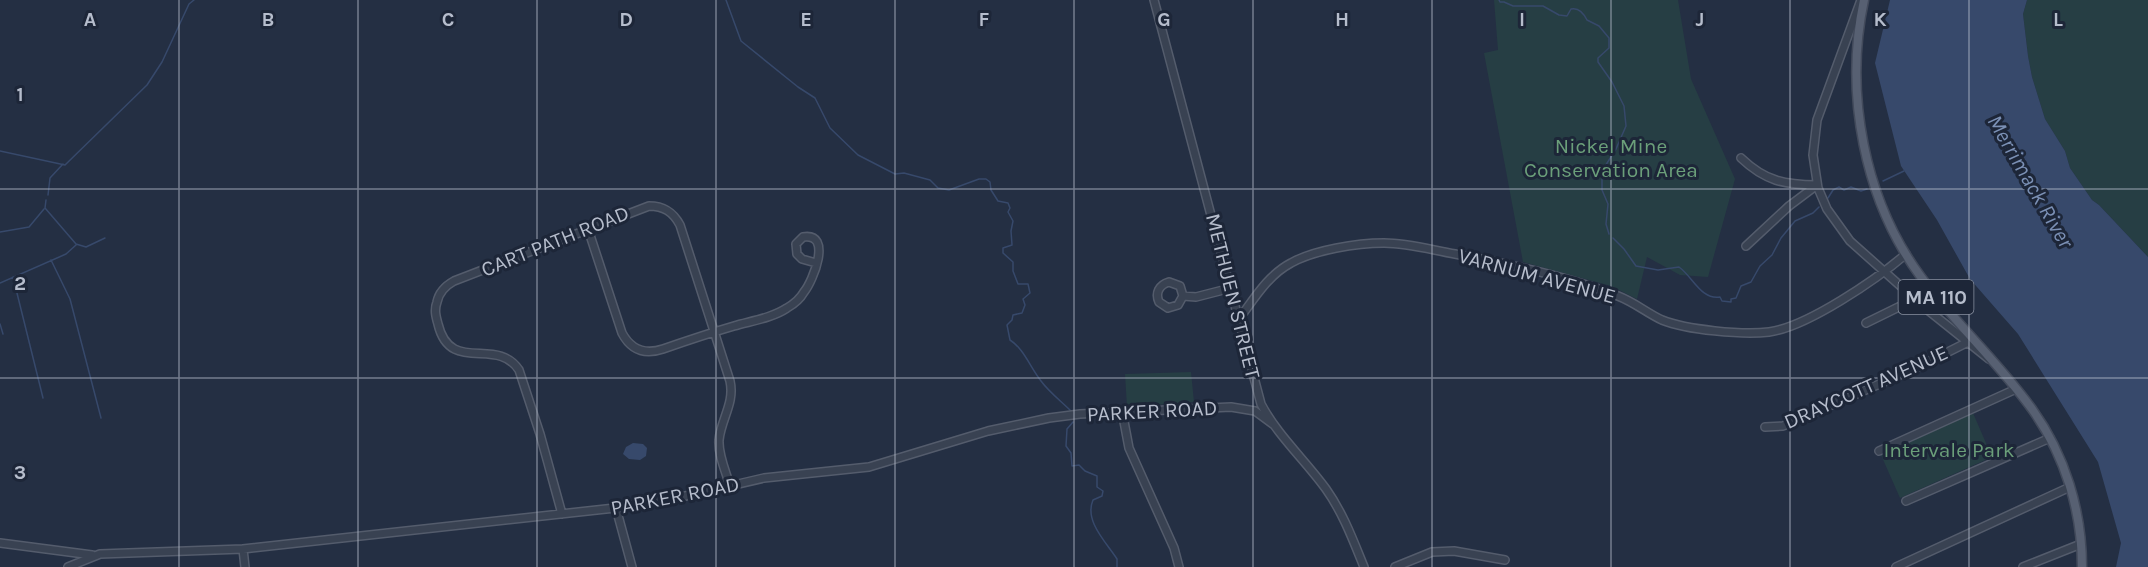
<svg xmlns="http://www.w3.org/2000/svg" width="2148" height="567" viewBox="0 0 2148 567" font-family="Karla,sans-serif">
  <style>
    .green { fill: #263e44 }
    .water { fill: #37496b }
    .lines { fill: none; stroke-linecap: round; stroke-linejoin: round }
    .stream { stroke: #37496b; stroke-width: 1.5 }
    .minor-casing { stroke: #545c6c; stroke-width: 10 }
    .major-casing { stroke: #424a5b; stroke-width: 11 }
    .minor { stroke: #394252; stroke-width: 7 }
    .major { stroke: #576072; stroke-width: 8 }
    .grid { fill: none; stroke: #b6bdcc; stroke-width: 1.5; stroke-opacity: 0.55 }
    .labels { text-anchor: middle; stroke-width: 6; stroke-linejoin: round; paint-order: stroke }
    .shield { fill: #1d2638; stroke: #8890a0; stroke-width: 1.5 }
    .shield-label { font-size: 20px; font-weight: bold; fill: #b6bdcc }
    .park-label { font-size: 21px; fill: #6b9f7a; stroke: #1d2638 }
    .street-label { font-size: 21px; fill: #b6bdcc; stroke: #1d2638 }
    .water-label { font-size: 22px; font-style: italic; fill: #7b90b5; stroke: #1d2638 }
    .grid-label { font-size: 20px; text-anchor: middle; font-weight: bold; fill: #b6bdcc; stroke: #1d2638; stroke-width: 6; stroke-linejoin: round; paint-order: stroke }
  </style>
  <rect width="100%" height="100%" fill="#242f43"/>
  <path class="green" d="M 1494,0 L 1678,0 L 1691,79 L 1735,179 L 1708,277 L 1680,275 L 1647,257 L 1637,299 L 1611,286 L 1523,262 L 1484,53 L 1498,50 Z
    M 2027,0 L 2148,0 L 2148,257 L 2099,205 L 2092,200 L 2070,168 L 2065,151 L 2045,119 L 2032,77 L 2028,56 L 2023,14 Z
    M 1191,372 L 1194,402 L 1127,407 L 1125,374 Z
    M 1973,413 L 1992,457 L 1900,498 L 1881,455 Z"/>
  <path class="water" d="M 1890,0 L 2027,0 L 2023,14 L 2028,56 L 2032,77 L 2045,119 L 2065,151 L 2070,168 L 2092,200 L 2099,205 L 2148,257 L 2148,567 L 2116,567 L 2121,543 L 2098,462 L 2018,334 L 1970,279 L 1937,220 L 1901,166 L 1875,63 Z
    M 633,443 L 643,444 L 647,448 L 646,456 L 640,460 L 629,459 L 623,454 L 626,447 Z"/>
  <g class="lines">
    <path class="stream" d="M 726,0 L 741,41 L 798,87 L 815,98 L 830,128 L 858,155 L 895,174 L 904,173 L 930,180 L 938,188 L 949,190 L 979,179 L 986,179 L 990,182 L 991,190 L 998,201 L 1008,203 L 1010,208 L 1008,212 L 1013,221 L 1011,231 L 1012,245 L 1003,248 L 1003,253 L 1013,262 L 1013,271 L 1018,284 L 1028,284 L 1030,293 L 1023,299 L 1025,305 L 1022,313 L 1013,315 L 1012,320 L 1007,325 L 1010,340 C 1024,349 1030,367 1041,381 C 1049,392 1061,401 1071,411
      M 1499,0 L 1500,2 L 1504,2 L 1513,6 L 1543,6 L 1559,15 L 1567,16 L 1571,9 C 1579,7 1584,14 1587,20 L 1599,26 L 1609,38 L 1609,48 L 1598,58 L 1598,62 L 1612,82 L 1624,106 L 1626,126 L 1616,149 L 1602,171 L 1602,190 L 1608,204 L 1606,224 L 1609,234
      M 0,151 L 65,165 L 147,85 L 162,62 L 189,4 L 194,0
      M 1883,181 L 1904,171
      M 48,195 L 50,178 L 63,164
      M 1828,198 L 1833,190 L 1839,187 L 1844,190 L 1851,187 L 1861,191 L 1867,189
      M 46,200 L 45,208 L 76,244 L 86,247 L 105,238
      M 0,232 L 29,227 L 44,209
      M 1613,238 L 1624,249 L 1636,266 L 1658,270 L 1679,267 C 1693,277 1701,300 1720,297 L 1722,301 L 1731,302 L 1731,299 L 1736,298 L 1741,286 L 1751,282 L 1760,266 L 1772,255 L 1781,238 L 1795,221 L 1813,213 L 1819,207
      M 51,260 L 70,299 L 101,418
      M 13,277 L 43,398
      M 0,283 L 66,254 L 76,245
      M 0,324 L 3,334
      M 1073,422 L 1067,429 L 1066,446 L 1071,453 L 1072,466 L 1079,465 L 1085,471 L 1097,476 L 1097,487 L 1103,491 L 1102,496 L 1093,500 C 1084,521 1106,542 1117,559 L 1117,567"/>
    <g class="minor-casing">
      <path id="minor" d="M 1154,0 L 1261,404 C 1278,436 1305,460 1326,489 C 1343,513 1353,540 1364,567
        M 1861,0 L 1817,120 L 1813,155 L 1818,188 L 1827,209 L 1850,241 L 1924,307 L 1989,359
        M 1741,158 C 1765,181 1785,185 1817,185
        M 588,229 L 622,333 C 631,350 645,355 663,349 C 686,341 710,333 734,326 C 751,321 772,318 787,308 C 794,304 800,299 804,292 C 813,281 833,232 803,237 L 796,244 L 797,254 L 802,259 L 816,263
        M 1746,246 L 1789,206 L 1817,185
        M 1183,296 L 1178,305 L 1168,308 L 1159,302 C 1155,293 1159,285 1169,282 L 1180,286 L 1183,296 L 1196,297 L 1231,288
        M 1239,319 C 1254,299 1268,275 1291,263 C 1314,250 1357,243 1384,243 C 1408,243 1432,250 1455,254 C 1510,264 1566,276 1618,296 C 1634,302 1647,313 1662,320 C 1687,330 1742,335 1769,332 C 1807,327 1877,279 1906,254
        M 1866,323 L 1915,299
        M 1122,411 L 1129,448 L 1174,548 L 1179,567
        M 1765,427 L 1783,426 L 1914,369 L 1966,343
        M 1879,451 L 2016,389
        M 1906,501 L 2050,438
        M 616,508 L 632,567
        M 562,514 L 540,434 L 519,370 C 497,336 450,375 438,324 C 436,317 434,310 437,302 C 439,292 445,286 454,281 L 649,206 C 664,206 673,212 680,225 L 730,381 C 735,403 721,419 719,440 C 718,455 726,472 730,486
        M 0,543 L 92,555
        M 243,549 L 245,567
        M 68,567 L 100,554 L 243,549 L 615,508 L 691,495 L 764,478 L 869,467 L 988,431 L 1049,418 L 1080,414 L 1231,407 L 1255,411 L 1274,425
        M 1395,567 L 1432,552 L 1454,551 L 1505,560
        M 1896,567 L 2070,487
        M 2023,567 L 2081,544"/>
    </g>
    <g class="major-casing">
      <path id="major" d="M 1864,0 C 1844,93 1864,200 1921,277 C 1955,323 1999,363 2032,409 C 2065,455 2082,511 2082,567"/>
    </g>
    <use href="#minor" class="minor"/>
    <use href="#major" class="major"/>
  </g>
  <path class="grid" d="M 179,0 L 179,567M 358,0 L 358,567M 537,0 L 537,567M 716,0 L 716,567M 895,0 L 895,567M 1074,0 L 1074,567M 1253,0 L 1253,567M 1432,0 L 1432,567M 1611,0 L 1611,567M 1790,0 L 1790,567M 1969,0 L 1969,567M 0,189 L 2148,189M 0,378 L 2148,378"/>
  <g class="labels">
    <rect class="shield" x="1898.5" y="280" width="75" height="34" rx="4.5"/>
    <g class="shield-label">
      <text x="1936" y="304">MA 110</text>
    </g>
    <g class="park-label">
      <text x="1611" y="153">Nickel Mine<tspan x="1611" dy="24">Conservation Area</tspan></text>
      <text x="1949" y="457">Intervale Park</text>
    </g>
    <g class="street-label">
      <text transform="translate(555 241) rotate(-22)" y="7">CART PATH ROAD</text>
      <text transform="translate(1537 276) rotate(15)" y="7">VARNUM AVENUE</text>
      <text transform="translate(1233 296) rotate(76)" y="7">METHUEN STREET</text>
      <text transform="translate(1866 387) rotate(-24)" y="7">DRAYCOTT AVENUE</text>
      <text transform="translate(1152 411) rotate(-3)" y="7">PARKER ROAD</text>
      <text transform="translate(675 496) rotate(-11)" y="7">PARKER ROAD</text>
    </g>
    <g class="water-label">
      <text transform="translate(2031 181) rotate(60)" y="8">Merrimack River</text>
    </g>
  </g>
  <g class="grid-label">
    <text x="90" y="26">A</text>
    <text x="268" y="26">B</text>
    <text x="448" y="26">C</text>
    <text x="626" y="26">D</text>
    <text x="806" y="26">E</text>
    <text x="984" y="26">F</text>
    <text x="1164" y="26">G</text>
    <text x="1342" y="26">H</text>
    <text x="1522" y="26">I</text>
    <text x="1700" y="26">J</text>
    <text x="1880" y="26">K</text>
    <text x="2058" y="26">L</text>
    <text x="20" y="101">1</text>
    <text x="20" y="290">2</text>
    <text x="20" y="479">3</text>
  </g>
</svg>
